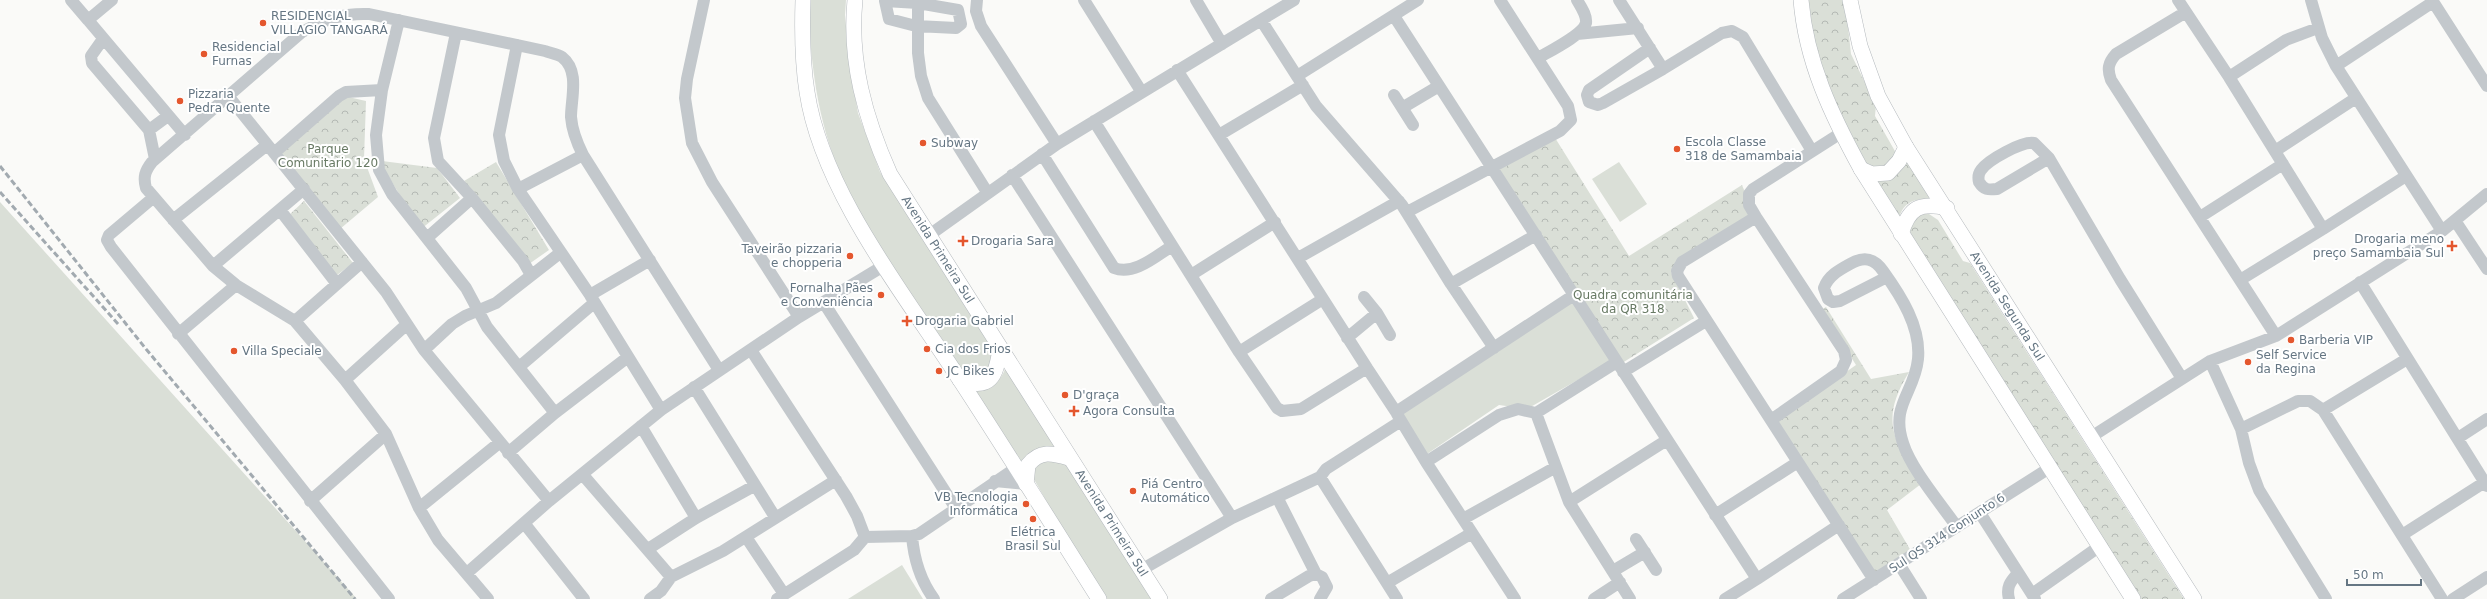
<svg xmlns="http://www.w3.org/2000/svg" width="2487" height="599" viewBox="0 0 2487 599" font-family="'DejaVu Sans',sans-serif">
  <style>
    .green { fill: #dadfd7 }
    .park { fill: url(#park-crowns) }
    .lines { fill: none; stroke-linecap: round; stroke-linejoin: round }
    .major-casing { stroke: #b5babe; stroke-width: 16 }
    .minor { stroke: #c3c8cc; stroke-width: 12 }
    .major { stroke: #fff; stroke-width: 15 }
    .rail { stroke: #a2aab0; stroke-width: 3; stroke-dasharray: 6 3; stroke-linecap: butt }
    .poi-dot { fill: #e4572e; stroke: #fff; stroke-width: 1.5 }
    .labels { text-anchor: middle; stroke-width: 4; stroke-linejoin: round; paint-order: stroke }
    .poi-label { font-size: 12px; fill: #657683; stroke: #fff; text-anchor: start }
    .park-label { font-size: 12px; fill: #687a64; stroke: #fff }
    .street-label { font-size: 12px; fill: #657683; stroke: #fff }
  </style>
  <defs>
    <pattern id="park-crowns" width="20" height="18" patternUnits="userSpaceOnUse"><rect width="20" height="18" fill="#dadfd7"/><path d="M2 6a3 3 0 1 1 6 0M12 15a3 3 0 1 1 6 0" fill="none" stroke="#b4b9b4"/></pattern>
  </defs>
  <rect width="100%" height="100%" fill="#fafaf8"/>
  <path class="green" d="M 808,0 L 846,0 L 845,15 L 849,60 L 858,113 L 880,172 L 997,355 L 989,375 L 971,379 L 963,371 C 919,308 872,245 841,175 C 817,121 810,59 808,0 Z
    M 1619,162 L 1647,204 L 1620,222 L 1592,179 Z
    M 0,202 L 357,599 L 0,599 Z
    M 1574,299 L 1611,361 L 1527,409 L 1499,405 L 1424,456 L 1398,414 Z
    M 1006,367 L 1061,451 L 1044,448 L 1022,460 L 1020,465 L 970,388 C 989,388 999,386 1006,367 Z
    M 1039,459 L 1066,464 L 1152,599 L 1102,599 L 1031,474 Z
    M 902,565 L 923,599 L 848,599 Z"/>
  <path class="park" d="M 1805,0 L 1845,0 L 1851,54 L 1876,105 L 1875,116 L 1896,153 L 1891,169 L 1865,166 L 1818,67 Z
    M 344,96 L 366,101 L 364,159 L 378,197 L 340,229 L 277,151 Z
    M 1552,133 L 1629,256 L 1742,185 L 1754,214 L 1676,261 L 1671,272 L 1694,318 L 1619,365 L 1488,167 Z
    M 1907,158 L 1933,200 C 1914,197 1901,203 1898,223 L 1872,180 Z
    M 382,161 L 437,168 L 460,198 L 421,229 L 385,171 Z
    M 496,162 L 549,250 L 529,264 L 464,181 Z
    M 304,201 L 353,263 L 333,278 L 287,217 Z
    M 1926,212 L 1938,220 L 1963,261 L 1970,263 L 2184,599 L 2136,599 L 1911,237 L 1909,224 L 1917,214 Z
    M 1826,307 L 1871,379 L 1909,372 C 1879,421 1894,441 1921,484 L 1887,510 L 1911,551 L 1875,573 L 1777,420 L 1856,365 L 1821,310 Z"/>
  <g class="lines">
    <g class="major-casing">
      <g id="major">
        <path d="M 803,0 C 802,31 802,61 807,92 C 822,192 906,296 960,380 C 1007,452 1053,526 1099,599"/>
        <path id="s1" d="M 855,0 C 849,61 865,118 890,174 L 1160,599"/>
        <path d="M 1801,0 C 1806,62 1832,116 1861,169 L 2133,599"/>
        <path id="s2" d="M 1850,0 L 1860,46 L 1878,96 L 1906,147 L 2194,599"/>
        <path d="M 1861,169 L 1872,174 L 1888,173 L 1899,161 L 1906,147"/>
        <path d="M 1901,234 C 1909,207 1920,202 1947,208"/>
        <path d="M 960,380 C 991,391 996,376 1000,349"/>
        <path d="M 1026,484 L 1028,465 C 1040,450 1052,453 1069,458"/>
      </g>
    </g>
    <path class="minor" d="M 71,0 L 88,20 L 112,0
      M 704,0 L 687,79 L 685,98 L 692,143 L 712,182 L 799,317
      M 977,0 L 976,11 L 981,26 L 1057,144
      M 1084,0 L 1141,91
      M 1196,0 L 1222,44
      M 1619,0 L 1663,69 L 1722,33 L 1732,31 L 1743,37 L 1812,151
      M 2178,0 L 2229,77 L 2323,229 L 2406,176
      M 2311,0 L 2322,38 L 2336,66 L 2442,231
      M 2432,0 L 2487,86
      M 918,3 L 885,1 L 889,19 L 916,26 L 956,28 L 961,24 L 958,10 L 918,3 L 918,53 L 921,76 L 928,98 L 987,192
      M 2186,12 L 2116,54 C 2108,63 2107,69 2111,80 L 2276,336
      M 88,20 L 185,135
      M 399,20 L 382,90 L 376,135 L 379,170 L 392,194 L 466,288 L 487,327 L 555,413 L 508,453
      M 1261,20 L 1316,106 L 1402,205 L 1451,284 L 1494,348
      M 456,33 L 434,138 L 438,161 L 472,198 L 523,261 L 531,275
      M 1577,34 L 1638,28
      M 103,39 L 91,56 L 92,63 L 149,130 L 155,159
      M 517,45 L 499,135 L 504,161 L 518,189 L 590,295 L 661,410
      M 1650,48 L 1589,90 L 1587,95 L 1589,102 L 1598,105 L 1603,103 L 1663,69
      M 1538,58 C 1548,52 1583,35 1586,23 C 1587,15 1581,7 1577,0
      M 2336,66 L 2433,2
      M 1297,76 L 1418,0
      M 2229,77 L 2286,40 L 2318,28
      M 1394,95 L 1413,125
      M 229,97 L 386,292 L 424,350 L 549,501
      M 1402,108 L 1439,86
      M 1094,121 L 1239,352 L 1277,408 L 1282,411 L 1301,409 L 1367,368 L 1177,70
      M 149,130 L 168,116
      M 1219,135 L 1303,85
      M 2275,151 L 2356,98
      M 274,153 L 339,96 L 346,92 L 382,90
      M 1042,154 L 1114,268 C 1134,276 1156,256 1172,246
      M 2049,158 L 1997,189 C 1988,190 1984,190 1979,182 C 1978,178 1978,174 1981,170 C 1988,160 2022,141 2034,143 L 2049,158 L 2120,279 L 2181,377
      M 1012,175 L 1232,518
      M 518,189 L 583,155
      M 154,197 L 109,235 L 107,240 L 111,247 L 389,599
      M 280,210 L 337,284
      M 1407,212 L 1560,131 L 1571,120 L 1568,106 L 1500,0
      M 1756,217 L 1682,262 L 1677,271 L 1678,276 L 1874,580
      M 2200,217 L 2283,164
      M 173,220 L 267,145
      M 2456,222 L 2487,269
      M 928,236 L 1057,144 L 1294,0
      M 427,238 L 472,198
      M 1298,258 L 1399,201
      M 213,266 L 304,189
      M 1191,275 L 1275,222
      M 1887,277 L 1840,301 L 1833,302 L 1828,299 L 1824,288 C 1828,276 1839,270 1850,264 C 1864,256 1874,258 1883,271 C 1901,296 1921,327 1918,359 C 1915,392 1890,405 1903,443 C 1911,469 1941,504 1957,527
      M 2240,280 L 2323,229
      M 2360,282 L 2487,486
      M 1451,284 L 1536,235
      M 590,295 L 650,260
      M 1574,295 L 1757,579 L 1839,525
      M 1364,297 L 1377,313 L 1390,335
      M 824,303 L 955,507
      M 295,321 L 362,262
      M 178,334 L 236,285
      M 1347,338 L 1377,313
      M 424,350 L 452,324 L 465,316 L 496,303 L 560,253
      M 751,350 L 846,496 L 857,516 L 865,537 L 854,550 L 777,599
      M 1239,352 L 1323,299
      M 2210,361 L 2241,429 L 2298,401 L 2310,401 L 2323,410 L 2442,599
      M 1617,362 L 1536,413 L 1569,502 L 1630,599
      M 519,367 L 594,303
      M 1367,368 L 1396,412 L 1574,295 L 1394,16
      M 1623,372 L 1706,321
      M 345,380 L 406,325
      M 694,387 L 775,517
      M 2323,410 L 2407,359
      M 555,413 L 628,357
      M 1397,414 L 1426,462 L 1499,415 L 1518,409 L 1536,413
      M 1771,420 L 1841,371 L 1846,360 L 1844,351 L 1756,217 L 1749,205 L 1749,194 L 1753,189 L 1841,133
      M 641,426 L 696,518
      M 2241,429 L 2249,463 L 2259,490 L 2326,599
      M 2091,437 L 2210,361 L 2276,336 L 2442,231 L 2487,194
      M 2458,438 L 2487,419
      M 1426,462 L 1515,599
      M 583,475 L 671,577 L 723,551 L 836,480
      M 995,481 L 1026,484
      M 1277,497 L 1316,574
      M 310,501 L 386,434
      M 1569,502 L 1667,440
      M 419,508 L 499,443
      M 1980,513 L 2035,599
      M 1715,515 L 1798,462
      M 1463,519 L 1556,467
      M 524,523 L 584,599
      M 2402,535 L 2485,482
      M 912,536 C 914,560 920,580 934,599
      M 746,537 L 784,594
      M 865,537 L 912,536 L 919,534 L 1016,468
      M 1636,539 L 1656,570
      M 648,549 L 696,518 L 754,486
      M 1899,564 L 1921,599
      M 1141,570 L 1232,518 L 1320,477
      M 1613,571 L 1645,552
      M 467,573 L 549,501 L 661,410 L 799,317 L 885,265
      M 1387,583 L 1472,533
      M 2032,594 L 2100,546
      M 488,599 L 438,540 L 419,508 L 386,434 L 345,380 L 295,321 L 236,285 L 213,266 L 146,188 C 143,177 145,171 152,162 L 302,32 C 327,19 341,13 369,14 L 545,51 C 550,53 558,54 562,57 C 580,71 571,98 571,117 C 572,130 577,143 583,155 L 719,370
      M 650,599 L 661,591 L 671,577
      M 1271,599 L 1309,576 L 1316,574 L 1322,577 L 1327,587 L 1320,599
      M 1397,599 L 1320,477 L 1326,469 L 1401,421
      M 1594,599 L 1620,582
      M 1725,599 L 1757,579
      M 1843,599 L 2051,467
      M 2009,599 C 2006,587 2010,582 2018,573
      M 2453,599 L 2487,577"/>
    <use href="#major" class="major"/>
    <path class="rail" d="M 0,166 L 146,349 L 355,599
      M 0,192 L 119,325"/>
  </g>
  <g class="poi-dot">
    <circle cx="263" cy="23" r="4"/>
    <circle cx="204" cy="54" r="4"/>
    <circle cx="180" cy="101" r="4"/>
    <circle cx="923" cy="143" r="4"/>
    <circle cx="1677" cy="149" r="4"/>
    <path d="M961 235h4v4h4v4h-4v4h-4v-4h-4v-4h4z"/>
    <path d="M2450 240h4v4h4v4h-4v4h-4v-4h-4v-4h4z"/>
    <circle cx="850" cy="256" r="4"/>
    <circle cx="881" cy="295" r="4"/>
    <path d="M905 315h4v4h4v4h-4v4h-4v-4h-4v-4h4z"/>
    <circle cx="2291" cy="340" r="4"/>
    <circle cx="927" cy="349" r="4"/>
    <circle cx="234" cy="351" r="4"/>
    <circle cx="2248" cy="362" r="4"/>
    <circle cx="939" cy="371" r="4"/>
    <circle cx="1065" cy="395" r="4"/>
    <path d="M1072 405h4v4h4v4h-4v4h-4v-4h-4v-4h4z"/>
    <circle cx="1133" cy="491" r="4"/>
    <circle cx="1026" cy="504" r="4"/>
    <circle cx="1033" cy="519" r="4"/>
  </g>
  <g class="labels">
    <g class="poi-label">
      <text x="271" y="20">RESIDENCIAL<tspan x="271" dy="14">VILLAGIO TANGARÁ</tspan></text>
      <text x="212" y="51">Residencial<tspan x="212" dy="14">Furnas</tspan></text>
      <text x="188" y="98">Pizzaria<tspan x="188" dy="14">Pedra Quente</tspan></text>
      <text x="1685" y="146">Escola Classe<tspan x="1685" dy="14">318 de Samambaia</tspan></text>
      <text x="931" y="147">Subway</text>
      <text x="2444" y="243" text-anchor="end">Drogaria meno<tspan x="2444" dy="14">preço Samambaia Sul</tspan></text>
      <text x="971" y="245">Drogaria Sara</text>
      <text x="842" y="253" text-anchor="end">Taveirão pizzaria<tspan x="842" dy="14">e chopperia</tspan></text>
      <text x="873" y="292" text-anchor="end">Fornalha Pães<tspan x="873" dy="14">e Conveniência</tspan></text>
      <text x="915" y="325">Drogaria Gabriel</text>
      <text x="2299" y="344">Barberia VIP</text>
      <text x="935" y="353">Cia dos Frios</text>
      <text x="242" y="355">Villa Speciale</text>
      <text x="2256" y="359">Self Service<tspan x="2256" dy="14">da Regina</tspan></text>
      <text x="947" y="375">JC Bikes</text>
      <text x="1073" y="399">D'graça</text>
      <text x="1083" y="415">Agora Consulta</text>
      <text x="1141" y="488">Piá Centro<tspan x="1141" dy="14">Automático</tspan></text>
      <text x="1018" y="501" text-anchor="end">VB Tecnologia<tspan x="1018" dy="14">Informática</tspan></text>
      <text x="1033" y="536" text-anchor="middle">Elétrica<tspan x="1033" dy="14">Brasil Sul</tspan></text>
    </g>
    <g class="park-label">
      <text x="328" y="153">Parque<tspan x="328" dy="14">Comunitario 120</tspan></text>
      <text x="1633" y="299">Quadra comunitária<tspan x="1633" dy="14">da QR 318</tspan></text>
    </g>
    <g class="street-label">
      <text dy="4" stroke="none"><textPath href="#s1" startOffset="269">Avenida Primeira Sul</textPath></text>
      <text dy="4" stroke="none"><textPath href="#s2" startOffset="347">Avenida Segunda Sul</textPath></text>
      <text dy="4" stroke="none"><textPath href="#s1" startOffset="593">Avenida Primeira Sul</textPath></text>
      <text transform="translate(1947 533) rotate(-33)" y="4">Sul QS 314 Conjunto 6</text>
    </g>
  </g>
  <path d="M2347 579v6h74v-6" fill="none" stroke="#657683" stroke-width="2"/>
  <text x="2353" y="579" font-size="12" fill="#657683" stroke="#ffffff" stroke-width="3" paint-order="stroke">50 m</text>
</svg>
